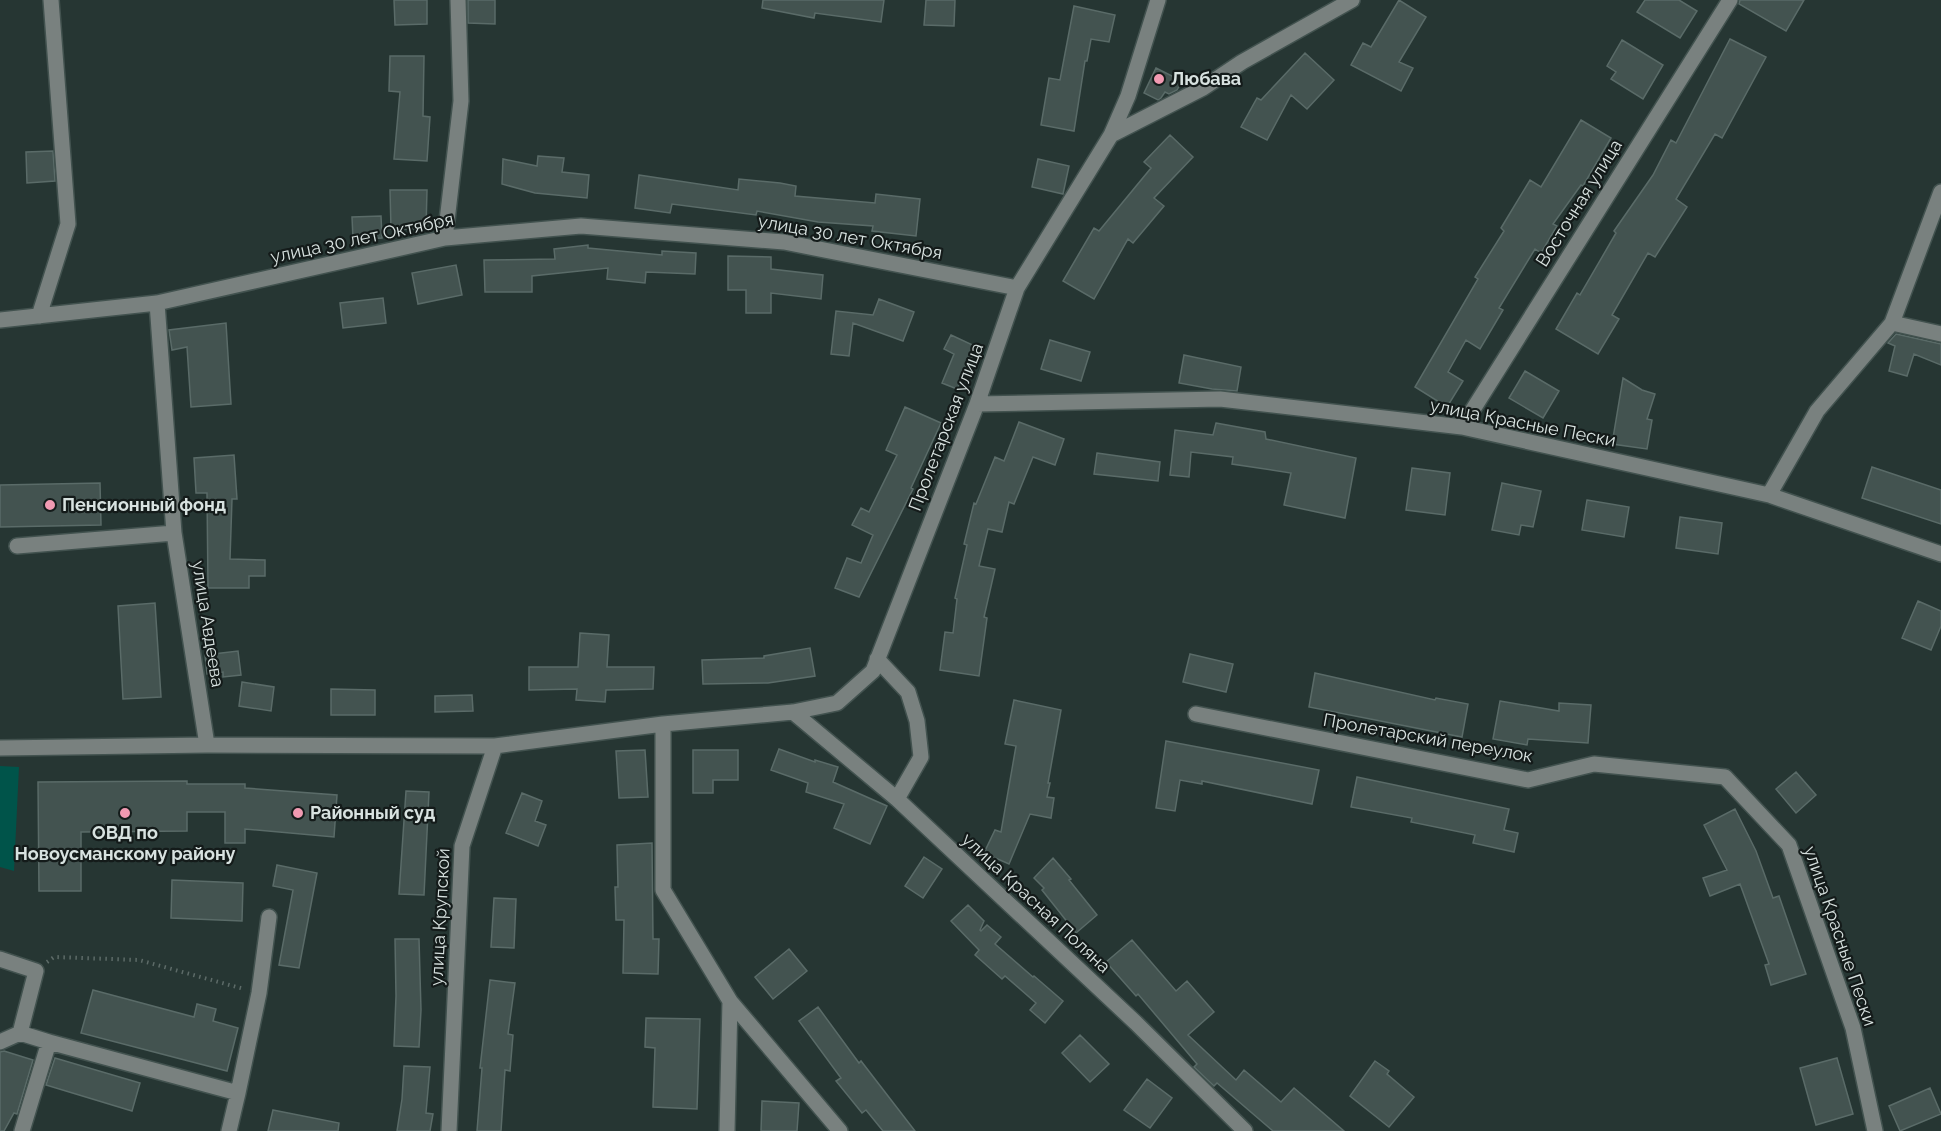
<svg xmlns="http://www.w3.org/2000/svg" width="1941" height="1131" viewBox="0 0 1941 1131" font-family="Raleway,sans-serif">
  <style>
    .green { fill: #00544a }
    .building { fill: #435350; stroke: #5a6b68; stroke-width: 1.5 }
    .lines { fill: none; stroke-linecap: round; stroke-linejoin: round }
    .minor-casing { stroke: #42524f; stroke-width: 18 }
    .path { stroke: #5d6b68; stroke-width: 4; stroke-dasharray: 1.5 4.5; stroke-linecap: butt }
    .minor { stroke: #79817f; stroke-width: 15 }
    .poi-dot { fill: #f19ab2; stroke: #141b1a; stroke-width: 2 }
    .labels { text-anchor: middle; stroke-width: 4.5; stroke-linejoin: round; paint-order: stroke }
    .poi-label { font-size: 18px; font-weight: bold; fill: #d8e2e0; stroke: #141b1a; text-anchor: start }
    .street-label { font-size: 18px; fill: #d8e2e0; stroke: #141b1a }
  </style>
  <rect width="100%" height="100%" fill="#263633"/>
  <path class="green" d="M 0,766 L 19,767 L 14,871 L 0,867 Z"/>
  <path class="building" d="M 394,0 L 427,0 L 427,24 L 395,25 Z
    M 468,0 L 495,0 L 495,24 L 468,23 Z
    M 763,0 L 884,0 L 881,22 L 815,13 L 814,18 L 762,8 Z
    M 926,0 L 955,0 L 954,26 L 924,25 Z
    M 1399,0 L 1426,17 L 1399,62 L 1413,68 L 1401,91 L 1351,65 L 1363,43 L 1371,47 Z
    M 1645,0 L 1679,0 L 1697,11 L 1680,38 L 1637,12 Z
    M 1740,0 L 1804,0 L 1786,31 L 1739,4 Z
    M 1074,6 L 1115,15 L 1109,42 L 1091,39 L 1087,61 L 1085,61 L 1074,131 L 1041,125 L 1049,78 L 1060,80 Z
    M 1730,39 L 1766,57 L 1722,138 L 1715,134 L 1676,199 L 1687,207 L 1655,257 L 1648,253 L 1612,315 L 1619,319 L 1598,354 L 1556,329 L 1577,293 L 1580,295 L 1616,233 L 1614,231 L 1653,175 L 1671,140 L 1676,143 Z
    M 1622,40 L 1663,65 L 1643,99 L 1611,79 L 1616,72 L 1607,66 Z
    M 1305,53 L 1334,80 L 1307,109 L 1291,95 L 1267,140 L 1241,127 L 1257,98 L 1261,100 Z
    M 390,56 L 424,56 L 423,116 L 430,117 L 427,161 L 394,159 L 400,92 L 389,91 Z
    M 1156,68 L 1182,81 L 1177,90 L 1169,94 L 1165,92 L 1161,98 L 1158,100 L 1144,93 Z
    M 1581,120 L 1611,138 L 1583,186 L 1581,185 L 1553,224 L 1557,226 L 1541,253 L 1535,249 L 1499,308 L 1503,310 L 1480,349 L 1466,340 L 1448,372 L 1463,381 L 1447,407 L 1415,387 L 1478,279 L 1475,277 L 1504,231 L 1501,228 L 1530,180 L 1541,187 Z
    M 1170,135 L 1193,157 L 1154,198 L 1164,206 L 1133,243 L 1128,239 L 1094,299 L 1063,281 L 1094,228 L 1099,231 L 1151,168 L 1144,162 Z
    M 53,151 L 55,181 L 27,183 L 26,152 Z
    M 538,156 L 564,158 L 562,172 L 589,175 L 587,198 L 535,193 L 502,184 L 503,159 L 537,166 Z
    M 1038,159 L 1069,166 L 1063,194 L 1032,187 Z
    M 639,175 L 738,190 L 739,179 L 780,183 L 796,186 L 795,196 L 875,203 L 876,194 L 920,199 L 916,236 L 872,231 L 873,226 L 818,222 L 757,211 L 756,215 L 672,204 L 670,213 L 635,208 Z
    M 390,190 L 427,190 L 426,229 L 391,229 Z
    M 381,216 L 382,238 L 353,239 L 352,217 Z
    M 588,245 L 588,248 L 662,255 L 662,251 L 696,253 L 695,274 L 646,272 L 645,283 L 607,279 L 608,268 L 532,276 L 532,292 L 485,292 L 484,260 L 555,259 L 554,249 Z
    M 728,256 L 771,257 L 771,269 L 823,275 L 821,299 L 771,293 L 771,313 L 746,313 L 746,290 L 728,290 Z
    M 456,265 L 462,295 L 418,304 L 412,273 Z
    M 383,298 L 386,323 L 343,328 L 340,303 Z
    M 879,299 L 914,312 L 903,341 L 853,323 L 849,356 L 831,354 L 836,311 L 873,315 Z
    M 226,323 L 231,404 L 191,407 L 187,347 L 172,350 L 169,330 Z
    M 1896,334 L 1941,344 L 1941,365 L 1914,354 L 1907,376 L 1889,371 L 1895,346 L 1888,343 Z
    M 951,335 L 977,347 L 957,389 L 942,383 L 954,354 L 944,349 Z
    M 1050,340 L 1090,352 L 1081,381 L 1041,369 Z
    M 1184,355 L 1241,367 L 1237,391 L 1212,389 L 1179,383 Z
    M 1525,371 L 1559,391 L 1543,418 L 1509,398 Z
    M 1623,378 L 1642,390 L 1655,394 L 1647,419 L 1652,420 L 1647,449 L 1612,444 Z
    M 905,407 L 941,423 L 911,488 L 913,489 L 859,597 L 835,588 L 847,558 L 861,563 L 873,535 L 852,525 L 861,508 L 869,512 L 897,455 L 886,450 Z
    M 1019,422 L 1064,439 L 1055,465 L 1033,457 L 1014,504 L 1009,502 L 1002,532 L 988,529 L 979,566 L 995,569 L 984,617 L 987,618 L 979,676 L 940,670 L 945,632 L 953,633 L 957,599 L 955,598 L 967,545 L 964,544 L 974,503 L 976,504 L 995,457 L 1004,461 Z
    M 1216,423 L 1265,432 L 1266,439 L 1356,458 L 1345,518 L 1284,505 L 1291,473 L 1232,464 L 1233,457 L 1191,452 L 1189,477 L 1170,475 L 1175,430 L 1213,435 Z
    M 1097,453 L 1160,462 L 1158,481 L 1094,474 Z
    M 234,455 L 237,499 L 232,499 L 230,559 L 265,560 L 265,576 L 249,576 L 249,588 L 208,588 L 207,493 L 196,493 L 194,458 Z
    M 1872,467 L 1941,490 L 1941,524 L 1862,498 Z
    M 1412,468 L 1450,473 L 1445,515 L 1406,510 Z
    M 100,483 L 101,525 L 0,527 L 0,485 Z
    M 1502,483 L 1541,491 L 1533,527 L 1521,525 L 1519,535 L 1492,530 Z
    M 1587,500 L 1629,507 L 1624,537 L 1582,530 Z
    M 1680,517 L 1722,523 L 1718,554 L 1676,548 Z
    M 1918,601 L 1941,611 L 1941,626 L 1931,650 L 1902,638 Z
    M 155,603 L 161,697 L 123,699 L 118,606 Z
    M 580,633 L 609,635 L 607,667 L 654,667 L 653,689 L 606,690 L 605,702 L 576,700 L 577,689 L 529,690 L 529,667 L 578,667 Z
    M 810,648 L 815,676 L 768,683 L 703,684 L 702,660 L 764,658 L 764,656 Z
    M 238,651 L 241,675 L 223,677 L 223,672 L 207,674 L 205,655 Z
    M 1190,654 L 1233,664 L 1226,692 L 1183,682 Z
    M 1315,673 L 1435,700 L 1436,698 L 1468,704 L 1462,737 L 1309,707 Z
    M 242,682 L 274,687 L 271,711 L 239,706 Z
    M 331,689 L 375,690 L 375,715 L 331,715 Z
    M 472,695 L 473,711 L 435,712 L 435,696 Z
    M 1014,700 L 1061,710 L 1048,783 L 1050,783 L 1047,797 L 1054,798 L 1051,818 L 1030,814 L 1009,864 L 984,853 L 995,830 L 1001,832 L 1016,746 L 1005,744 Z
    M 1500,701 L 1559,711 L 1559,703 L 1591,705 L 1588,743 L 1528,739 L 1527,745 L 1493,739 Z
    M 1166,741 L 1319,770 L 1312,804 L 1202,781 L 1202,784 L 1180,780 L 1175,811 L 1156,808 Z
    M 779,749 L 815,762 L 815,760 L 838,767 L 833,782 L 887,806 L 870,844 L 834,828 L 844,804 L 806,792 L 808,783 L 771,770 Z
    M 645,750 L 648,797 L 619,798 L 616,751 Z
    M 693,750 L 738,750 L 738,780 L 713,780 L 713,793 L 693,793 Z
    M 1796,772 L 1816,795 L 1796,813 L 1776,789 Z
    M 1357,777 L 1509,809 L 1504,830 L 1518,833 L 1514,852 L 1473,843 L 1475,835 L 1411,822 L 1412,818 L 1351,807 Z
    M 187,781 L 187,784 L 245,784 L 245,788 L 337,795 L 334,837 L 245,829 L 245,843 L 225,843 L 225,812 L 187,812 L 187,831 L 81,832 L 81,891 L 39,891 L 38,782 Z
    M 406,791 L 429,792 L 424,895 L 399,894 Z
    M 522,793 L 542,801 L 535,821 L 546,825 L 538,846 L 506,833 Z
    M 1735,809 L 1756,851 L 1773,898 L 1779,896 L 1806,974 L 1771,985 L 1765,965 L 1769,964 L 1740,884 L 1710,896 L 1703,878 L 1727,870 L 1704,825 Z
    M 652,843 L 653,939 L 659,939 L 658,974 L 623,973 L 624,920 L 616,920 L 615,887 L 618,887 L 617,845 Z
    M 924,857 L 942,869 L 923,898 L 905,886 Z
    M 1053,858 L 1071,879 L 1069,880 L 1097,915 L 1076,933 L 1042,890 L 1044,888 L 1034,878 Z
    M 277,865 L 317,873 L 299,968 L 279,965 L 293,890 L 273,886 Z
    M 172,880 L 243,883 L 242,921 L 171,918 Z
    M 494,898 L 516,899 L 514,948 L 491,947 Z
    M 968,905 L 984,921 L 980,930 L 981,931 L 987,925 L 1001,937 L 995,944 L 1033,977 L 1034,976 L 1063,1001 L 1045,1023 L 1030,1010 L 1036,1003 L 1005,976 L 1002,979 L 975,955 L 979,950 L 951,921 Z
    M 395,939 L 419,939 L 421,1010 L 419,1047 L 394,1046 L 396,996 Z
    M 1132,940 L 1176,991 L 1187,981 L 1214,1012 L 1188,1035 L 1236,1080 L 1244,1070 L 1281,1102 L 1294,1088 L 1344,1131 L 1273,1131 L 1217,1083 L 1214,1086 L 1194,1067 L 1197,1064 L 1138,994 L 1136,996 L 1106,962 Z
    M 789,949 L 807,971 L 773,999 L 755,977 Z
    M 490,980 L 515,983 L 508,1034 L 513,1035 L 510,1071 L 505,1070 L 501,1131 L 477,1131 L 482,1068 L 480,1068 Z
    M 93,990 L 194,1017 L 197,1004 L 216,1009 L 213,1021 L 238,1028 L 227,1071 L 81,1033 Z
    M 818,1007 L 859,1063 L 861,1061 L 915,1131 L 883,1131 L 866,1110 L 862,1113 L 836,1081 L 841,1078 L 799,1021 Z
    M 646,1018 L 700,1019 L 697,1109 L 653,1107 L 655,1048 L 645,1047 Z
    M 1080,1035 L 1109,1064 L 1090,1082 L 1062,1053 Z
    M 4,1051 L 33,1060 L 17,1114 L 14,1113 L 4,1131 L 0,1131 L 0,1052 Z
    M 55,1058 L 140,1083 L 132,1111 L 46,1085 Z
    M 1837,1058 L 1853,1114 L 1816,1125 L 1800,1068 Z
    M 1375,1061 L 1389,1071 L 1387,1074 L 1414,1097 L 1389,1127 L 1350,1096 Z
    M 404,1066 L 430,1067 L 426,1113 L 433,1114 L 430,1131 L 397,1131 L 402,1099 Z
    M 1147,1079 L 1172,1098 L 1150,1128 L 1124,1110 Z
    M 1930,1088 L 1941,1114 L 1900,1131 L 1889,1106 Z
    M 762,1101 L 799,1103 L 797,1131 L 761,1131 Z
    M 273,1110 L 339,1123 L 338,1131 L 268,1131 Z"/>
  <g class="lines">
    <g class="minor-casing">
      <path id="minor" d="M 1111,135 L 1203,88 L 1242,62 L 1352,0
        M 445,238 L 461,101 L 458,0
        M 157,303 L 174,533 L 207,745
        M 39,316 L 68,224 L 51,0
        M 0,320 L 157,303 L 445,238 L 581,226 L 784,242 L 1017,288
        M 1892,323 L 1941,334
        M 977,404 L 1220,399 L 1462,427 L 1769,495 L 1941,554
        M 1462,427 L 1730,0
        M 1769,495 L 1817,411 L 1892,323 L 1941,192
        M 17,546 L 174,533
        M 877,659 L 908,692 L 917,721 L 921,757 L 897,799
        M 793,712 L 897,799 L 1136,1023 L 1245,1131
        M 1196,714 L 1528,780 L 1594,764 L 1725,777 L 1789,845 L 1853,1028 L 1875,1131
        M 663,724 L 663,890 L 730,1001 L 727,1131
        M 0,748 L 207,745 L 495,746 L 663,724 L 793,712 L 837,703 L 873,671 L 977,404 L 1017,288 L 1111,135 L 1128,96 L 1158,0
        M 0,959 L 36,971 L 20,1033 L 49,1042 L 22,1131
        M 730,1001 L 840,1131
        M 0,1042 L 20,1033
        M 49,1042 L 238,1093 L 229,1131
        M 238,1093 L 259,993 L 269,917
        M 449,1131 L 462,846 L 495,746"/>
    </g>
    <path class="path" d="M 47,962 L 54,957 L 139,960 L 244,989"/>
    <use href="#minor" class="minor"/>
  </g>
  <g class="poi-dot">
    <circle cx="1159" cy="79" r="6"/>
    <circle cx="50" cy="505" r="6"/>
    <circle cx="125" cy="813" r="6"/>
    <circle cx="298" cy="813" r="6"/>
  </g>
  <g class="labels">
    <g class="poi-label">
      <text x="1171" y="85">Любава</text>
      <text x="62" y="511">Пенсионный фонд</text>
      <text x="310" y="819">Районный суд</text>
      <text x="125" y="839" text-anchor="middle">ОВД по<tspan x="125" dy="21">Новоусманскому району</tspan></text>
    </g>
    <g class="street-label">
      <text transform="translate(1579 203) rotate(-58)" y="6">Восточная улица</text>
      <text transform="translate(850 237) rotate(10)" y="6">улица 30 лет Октября</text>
      <text transform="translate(362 238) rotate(-12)" y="6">улица 30 лет Октября</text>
      <text transform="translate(1523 423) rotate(11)" y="6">улица Красные Пески</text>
      <text transform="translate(946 427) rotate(-69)" y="6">Пролетарская улица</text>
      <text transform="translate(208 624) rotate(81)" y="6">улица Авдеева</text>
      <text transform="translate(1428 738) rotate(10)" y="6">Пролетарский переулок</text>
      <text transform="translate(1036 903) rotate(43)" y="6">улица Красная Поляна</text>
      <text transform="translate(440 917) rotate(-87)" y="6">улица Крупской</text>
      <text transform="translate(1840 936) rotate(71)" y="6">улица Красные Пески</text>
    </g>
  </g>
</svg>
